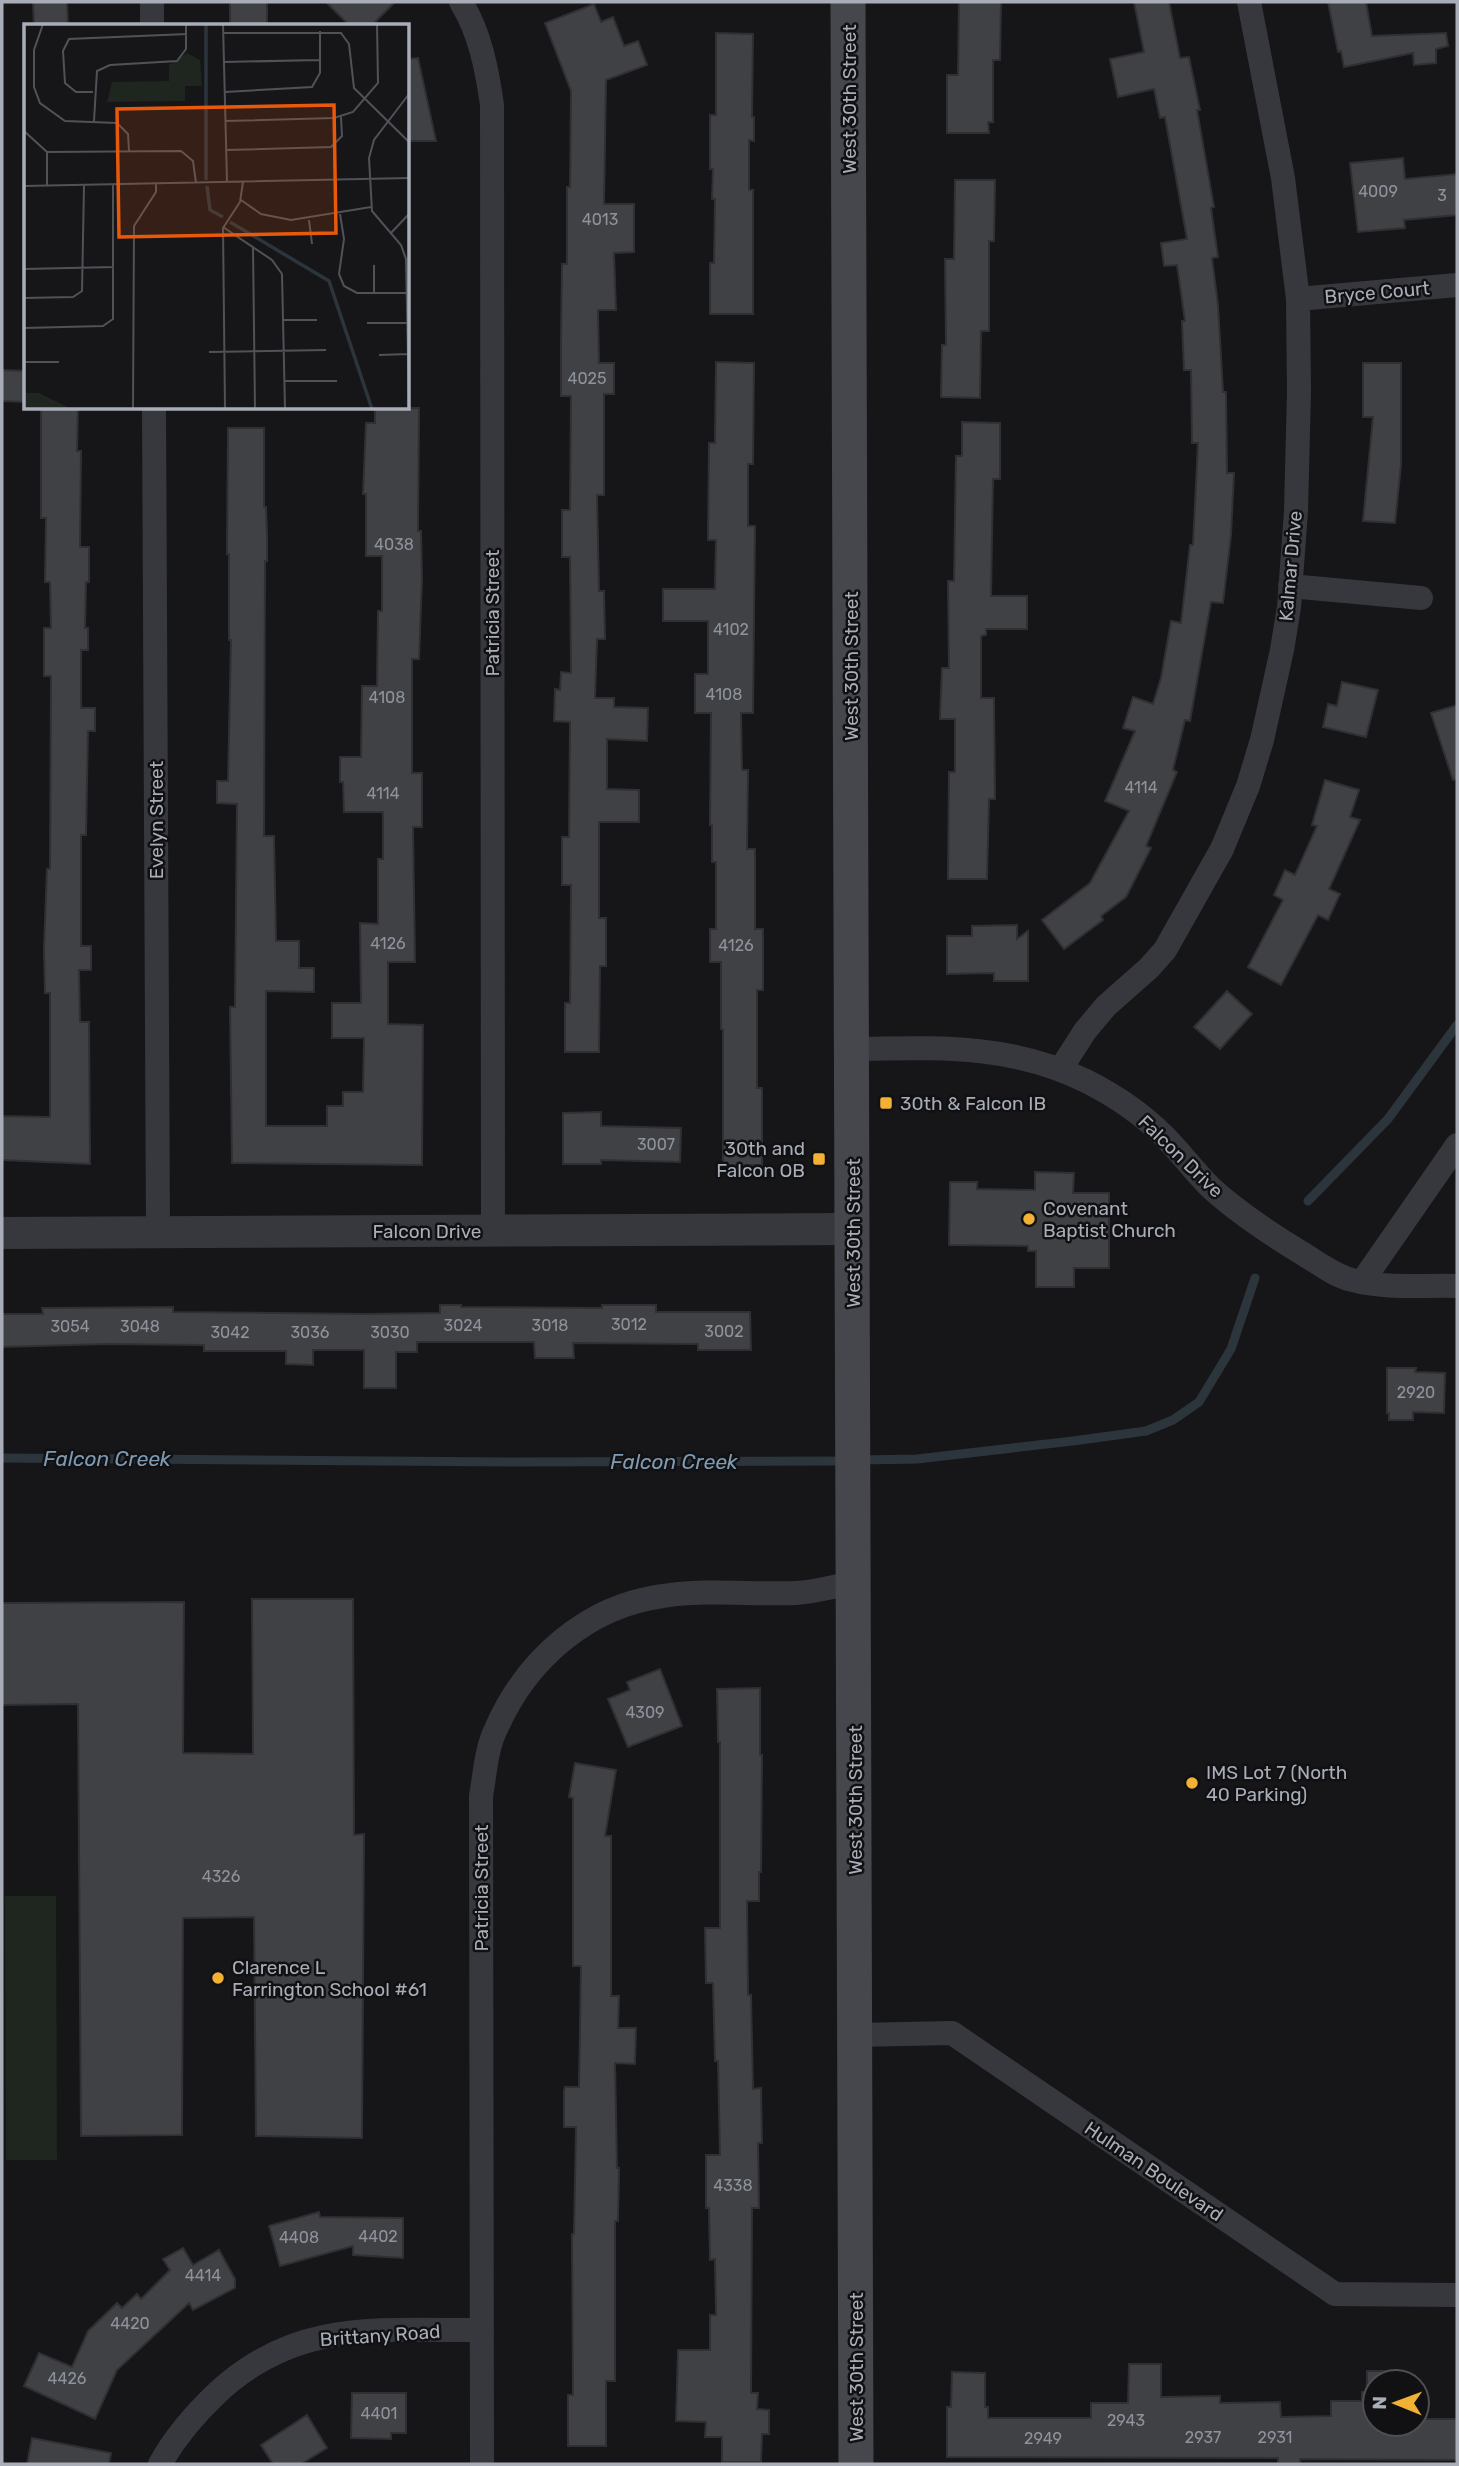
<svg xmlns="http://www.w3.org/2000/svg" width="1459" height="2466" viewBox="0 0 1459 2466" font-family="Rubik,sans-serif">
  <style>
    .green { fill: #1e261f }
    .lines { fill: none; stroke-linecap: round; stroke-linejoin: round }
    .stream { stroke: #2c353c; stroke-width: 9 }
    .building { fill: #404145; stroke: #303034; stroke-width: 2 }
    .minor { stroke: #37383d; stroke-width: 24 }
    .tertiary { stroke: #37383d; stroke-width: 32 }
    .secondary { stroke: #45474d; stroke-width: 35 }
    .poi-dot { fill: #f2b134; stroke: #111113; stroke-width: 2.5 }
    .labels { text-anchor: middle; stroke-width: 5; stroke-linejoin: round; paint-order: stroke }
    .number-label { font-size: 16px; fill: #8e929b }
    .street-label { font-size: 19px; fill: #a8adb8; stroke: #111113 }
    .poi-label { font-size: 19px; fill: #a8adb8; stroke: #111113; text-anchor: start }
    .water-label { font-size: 21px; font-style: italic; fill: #7f9bb3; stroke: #111113 }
    .inset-river { fill: none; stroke: #2c353c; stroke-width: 3.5 }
    .inset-road { fill: none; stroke: #505258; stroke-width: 2 }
    .view { fill: #e8590c; fill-opacity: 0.15; stroke: #e8590c; stroke-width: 3.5 }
    .inset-edge { fill: none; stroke: #a8adb8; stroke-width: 3.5 }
  </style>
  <rect width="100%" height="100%" fill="#161618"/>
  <path class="green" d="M 5,1896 L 56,1896 L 57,2160 L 6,2160 Z"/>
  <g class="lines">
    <path class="stream" d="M 1308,1201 L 1388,1119 L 1457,1025
      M 2,1458 L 512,1462 L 847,1461
      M 861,1460 L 917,1459 L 1073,1441 L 1146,1431 L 1173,1420 L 1199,1402 L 1231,1349 L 1255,1278"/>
  </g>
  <path class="building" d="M 33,2 L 67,2 L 68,26 L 34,26 Z
    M 230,2 L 267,2 L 267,26 L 230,26 Z
    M 326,2 L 395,2 L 371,26 L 350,26 Z
    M 959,2 L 1001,2 L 1000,60 L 993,60 L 993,122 L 988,122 L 989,133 L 947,133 L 947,75 L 958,75 Z
    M 1134,2 L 1169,2 L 1180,58 L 1189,57 L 1200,110 L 1197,110 L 1214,207 L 1211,208 L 1218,257 L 1212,258 L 1218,305 L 1223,392 L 1226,392 L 1227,473 L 1234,473 L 1231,535 L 1223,603 L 1211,602 L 1190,721 L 1185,720 L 1173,770 L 1177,772 L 1146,846 L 1151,848 L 1126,897 L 1101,916 L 1103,920 L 1064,949 L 1042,920 L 1090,883 L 1129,811 L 1105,801 L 1135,731 L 1123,728 L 1133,697 L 1153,704 L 1161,678 L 1171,621 L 1181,623 L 1190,545 L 1193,545 L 1198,443 L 1192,443 L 1191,370 L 1184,370 L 1182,321 L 1185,321 L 1177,265 L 1164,266 L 1161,243 L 1187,239 L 1165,117 L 1160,118 L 1154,89 L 1118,97 L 1110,59 L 1144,52 Z
    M 1328,2 L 1366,2 L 1372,36 L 1446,33 L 1448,46 L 1436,49 L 1436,63 L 1414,65 L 1413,53 L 1344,67 L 1341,51 L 1338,52 Z
    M 594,4 L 601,22 L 613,17 L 624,46 L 638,41 L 647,65 L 606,80 L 604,204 L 634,204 L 634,252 L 614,253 L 616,310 L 598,310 L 599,363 L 614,363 L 614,394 L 604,394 L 604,495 L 597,495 L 599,591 L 604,591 L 605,639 L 597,639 L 595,698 L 614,698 L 614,707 L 648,708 L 647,741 L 607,739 L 607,789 L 639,790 L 639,822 L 599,822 L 599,918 L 606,918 L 606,966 L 600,966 L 599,1052 L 565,1052 L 565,1003 L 570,1003 L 571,885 L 562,885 L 562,837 L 569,837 L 570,722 L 554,721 L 555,689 L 560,690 L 561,672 L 571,673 L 570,557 L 562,557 L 562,510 L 570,510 L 571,396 L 561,396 L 561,342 L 562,264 L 567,264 L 567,187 L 570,187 L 571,91 L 545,23 Z
    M 716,33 L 753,34 L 752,117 L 754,117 L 754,141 L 749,140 L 749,190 L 753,190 L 753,314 L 710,314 L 710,263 L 714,263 L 715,199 L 712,199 L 713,169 L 710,169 L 710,115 L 716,115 Z
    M 418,58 L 436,141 L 408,141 L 408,59 Z
    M 1403,158 L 1405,179 L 1457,174 L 1457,215 L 1404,220 L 1405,228 L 1358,232 L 1350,163 Z
    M 955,180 L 995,180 L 994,241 L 989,241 L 989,331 L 981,331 L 980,398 L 941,397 L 942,345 L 946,345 L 945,259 L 954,259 Z
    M 716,362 L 754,363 L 753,464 L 748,464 L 748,526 L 755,526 L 753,713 L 741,713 L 742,770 L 748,770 L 747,849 L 755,849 L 755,929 L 763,929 L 763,990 L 757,990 L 757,1088 L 762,1088 L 762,1165 L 723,1165 L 723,1030 L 721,1029 L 721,962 L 710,962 L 710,929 L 716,929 L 716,862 L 712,862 L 712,825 L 710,825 L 711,713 L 695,713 L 695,674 L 708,674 L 708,621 L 663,621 L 663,589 L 715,589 L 716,540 L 708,540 L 709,443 L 715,443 Z
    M 1363,363 L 1401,363 L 1401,465 L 1395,523 L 1363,521 L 1373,417 L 1363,417 Z
    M 2,370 L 26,371 L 26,402 L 2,401 Z
    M 41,408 L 78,408 L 77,451 L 81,451 L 80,547 L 89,547 L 89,582 L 86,582 L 85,628 L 88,628 L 88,650 L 81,650 L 81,708 L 95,708 L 95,731 L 88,731 L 86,835 L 81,835 L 81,946 L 91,946 L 91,970 L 79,970 L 80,1022 L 89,1022 L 90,1164 L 2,1160 L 2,1116 L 50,1117 L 50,993 L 45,993 L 44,948 L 47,869 L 50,869 L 51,676 L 44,676 L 44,628 L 51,628 L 50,582 L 45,582 L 46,518 L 41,518 Z
    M 375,408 L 419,408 L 418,531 L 421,531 L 422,578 L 419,659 L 412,659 L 412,773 L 422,773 L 422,827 L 413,827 L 415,962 L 388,962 L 388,1024 L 423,1025 L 422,1165 L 232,1163 L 230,1007 L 235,1007 L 237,804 L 217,803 L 217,781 L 228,781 L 231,640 L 229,640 L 229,554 L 227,554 L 228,428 L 264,428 L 264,507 L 266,507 L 267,536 L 267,561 L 265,561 L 264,836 L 274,836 L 276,941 L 299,941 L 299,968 L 314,968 L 314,992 L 266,991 L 266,1126 L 327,1126 L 327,1106 L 343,1106 L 343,1092 L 363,1092 L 364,1038 L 332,1038 L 332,1003 L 361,1003 L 360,923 L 378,924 L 378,859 L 383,859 L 383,812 L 344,812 L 343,782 L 340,782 L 340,757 L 361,757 L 362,686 L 377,686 L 378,611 L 382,611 L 382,556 L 366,556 L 366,494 L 363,494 L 366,423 L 375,423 Z
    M 962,422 L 1000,423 L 1000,479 L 993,479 L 991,596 L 1027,596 L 1027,629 L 986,629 L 986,635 L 981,636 L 981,698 L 994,698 L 995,799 L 989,799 L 987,879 L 948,879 L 949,772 L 955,772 L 955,719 L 940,719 L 941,692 L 942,668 L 949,668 L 948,581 L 954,581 L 956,456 L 962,456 Z
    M 1342,682 L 1378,690 L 1366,737 L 1323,727 L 1328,704 L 1337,706 Z
    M 1457,705 L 1457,779 L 1453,780 L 1431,713 Z
    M 1325,780 L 1359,790 L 1350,817 L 1360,820 L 1329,889 L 1340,894 L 1328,920 L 1318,915 L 1281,985 L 1248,967 L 1283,900 L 1274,895 L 1285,870 L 1295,875 L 1317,826 L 1312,825 Z
    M 1017,925 L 1017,939 L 1028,931 L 1028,981 L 994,981 L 994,973 L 947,974 L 947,936 L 972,936 L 972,926 Z
    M 1227,991 L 1252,1014 L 1220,1049 L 1194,1027 Z
    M 601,1112 L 601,1126 L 681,1128 L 680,1162 L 601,1160 L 601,1164 L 563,1164 L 563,1113 Z
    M 1035,1172 L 1074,1173 L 1073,1193 L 1109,1193 L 1109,1268 L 1074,1268 L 1074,1287 L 1036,1287 L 1036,1251 L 1028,1251 L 1028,1246 L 949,1245 L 950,1182 L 977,1182 L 977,1189 L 1035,1190 Z
    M 440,1305 L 461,1305 L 461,1307 L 602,1308 L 602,1305 L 656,1305 L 656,1312 L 750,1312 L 751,1350 L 698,1350 L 698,1344 L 573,1343 L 574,1358 L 535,1358 L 534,1342 L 417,1342 L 417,1352 L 396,1352 L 396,1388 L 364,1388 L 364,1350 L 313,1350 L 313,1365 L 286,1364 L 286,1351 L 204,1351 L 204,1345 L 106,1344 L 2,1347 L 2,1314 L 43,1314 L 42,1308 L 173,1307 L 173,1312 L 364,1314 L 440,1313 Z
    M 1387,1368 L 1416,1368 L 1415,1372 L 1445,1373 L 1444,1413 L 1413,1412 L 1413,1420 L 1389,1420 L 1389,1413 L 1387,1413 Z
    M 252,1599 L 353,1599 L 354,1835 L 364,1834 L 362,2138 L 256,2136 L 254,1917 L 183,1918 L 182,2135 L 81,2136 L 78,1704 L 2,1705 L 2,1603 L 184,1602 L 183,1753 L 253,1754 Z
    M 660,1669 L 682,1726 L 628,1747 L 608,1699 L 630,1690 L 627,1682 Z
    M 760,1688 L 760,1755 L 762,1755 L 761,1872 L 759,1872 L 759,1901 L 747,1901 L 748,1995 L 751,1995 L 753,2089 L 761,2088 L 762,2143 L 758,2143 L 759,2208 L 752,2208 L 751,2393 L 758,2393 L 757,2409 L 769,2410 L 769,2434 L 762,2434 L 761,2462 L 722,2462 L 722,2437 L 705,2437 L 706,2422 L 676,2421 L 678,2350 L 710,2350 L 710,2315 L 716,2315 L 715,2259 L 710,2260 L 709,2208 L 706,2208 L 706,2155 L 720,2155 L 718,2061 L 715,2061 L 713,1983 L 706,1983 L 705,1928 L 720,1928 L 720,1742 L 718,1742 L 717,1689 Z
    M 575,1763 L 616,1770 L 605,1836 L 611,1836 L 611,1996 L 619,1996 L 618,2028 L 636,2028 L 635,2064 L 615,2063 L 617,2168 L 619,2168 L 618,2221 L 615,2221 L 615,2381 L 606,2381 L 606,2446 L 568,2446 L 568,2395 L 573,2395 L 572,2234 L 574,2234 L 576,2127 L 564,2127 L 564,2091 L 565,2087 L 579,2087 L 581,1966 L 573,1966 L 573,1798 L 569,1797 Z
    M 319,2212 L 320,2217 L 403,2218 L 403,2258 L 353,2255 L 353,2246 L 280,2266 L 269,2226 Z
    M 183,2248 L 193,2265 L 219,2250 L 235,2279 L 235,2288 L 193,2310 L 189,2303 L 117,2370 L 95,2419 L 24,2386 L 39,2353 L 72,2367 L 88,2331 L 117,2303 L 122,2308 L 137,2294 L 141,2299 L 170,2270 L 163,2259 Z
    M 1129,2364 L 1161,2364 L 1161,2397 L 1220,2396 L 1220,2403 L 1280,2402 L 1281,2417 L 1331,2416 L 1331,2401 L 1362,2401 L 1362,2392 L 1367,2392 L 1367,2371 L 1398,2371 L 1398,2382 L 1375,2382 L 1375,2424 L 1417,2424 L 1417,2419 L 1457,2419 L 1457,2460 L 1300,2459 L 1300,2463 L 1278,2463 L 1278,2458 L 947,2457 L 947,2407 L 951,2407 L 952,2372 L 985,2373 L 985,2407 L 988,2407 L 988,2418 L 1091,2418 L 1091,2403 L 1128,2403 Z
    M 352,2393 L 406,2393 L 406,2433 L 391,2433 L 391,2439 L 351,2438 Z
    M 307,2415 L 327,2448 L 301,2464 L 273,2464 L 261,2445 Z
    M 32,2438 L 111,2453 L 109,2464 L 27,2464 Z"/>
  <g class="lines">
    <path class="minor" d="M 152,2 L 152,26
      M 461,2 C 480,33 487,69 492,105 L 493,1230
      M 1298,299 L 1457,285
      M 154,408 L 158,1232
      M 1290,586 L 1421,598
      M 852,1049 C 935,1048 1009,1043 1086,1081 C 1114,1095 1142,1114 1164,1136 C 1180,1152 1194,1171 1210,1187 C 1237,1212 1269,1233 1300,1252 C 1317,1262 1333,1275 1352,1280 C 1385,1289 1423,1285 1457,1286
      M 1060,1070 L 1085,1031 L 1106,1006 L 1149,968 L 1165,950 L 1222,849 L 1248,786 L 1262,740 L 1282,650 L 1289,607 L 1296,511 L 1299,391 L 1298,299 L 1283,178 L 1249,2
      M 1362,1282 L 1457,1145
      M 856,2035 L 952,2033 L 1335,2294 L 1457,2295
      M 160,2464 C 175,2437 194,2415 216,2394 C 296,2318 381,2331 482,2330
      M 482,2464 L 481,1796 C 485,1774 486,1749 496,1729 C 526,1660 587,1606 663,1596 C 707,1589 752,1595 796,1593 C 815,1592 835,1586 854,1583"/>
    <path class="tertiary" d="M 2,1233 L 852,1229"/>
    <path class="secondary" d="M 848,2 L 856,2464"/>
  </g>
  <g class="poi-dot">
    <rect x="879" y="1096" width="14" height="14" rx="3.5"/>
    <rect x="812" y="1152" width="14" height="14" rx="3.5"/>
    <circle cx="1029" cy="1219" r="7"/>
    <circle cx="1192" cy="1783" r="7"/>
    <circle cx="218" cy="1978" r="7"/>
  </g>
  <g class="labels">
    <g class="number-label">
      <text x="1378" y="197">4009</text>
      <text x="1442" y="201">3</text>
      <text x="600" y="225">4013</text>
      <text x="587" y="384">4025</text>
      <text x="394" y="550">4038</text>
      <text x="731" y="635">4102</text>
      <text x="724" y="700">4108</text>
      <text x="387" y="703">4108</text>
      <text x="1141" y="793">4114</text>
      <text x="383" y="799">4114</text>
      <text x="388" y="949">4126</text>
      <text x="736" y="951">4126</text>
      <text x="656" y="1150">3007</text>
      <text x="629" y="1330">3012</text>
      <text x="463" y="1331">3024</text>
      <text x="550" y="1331">3018</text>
      <text x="70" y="1332">3054</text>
      <text x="140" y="1332">3048</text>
      <text x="724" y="1337">3002</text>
      <text x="230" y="1338">3042</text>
      <text x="310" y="1338">3036</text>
      <text x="390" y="1338">3030</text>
      <text x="1416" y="1398">2920</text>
      <text x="645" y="1718">4309</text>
      <text x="221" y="1882">4326</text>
      <text x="733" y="2191">4338</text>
      <text x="378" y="2242">4402</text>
      <text x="299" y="2243">4408</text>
      <text x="203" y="2281">4414</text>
      <text x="130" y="2329">4420</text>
      <text x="67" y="2384">4426</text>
      <text x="379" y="2419">4401</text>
      <text x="1126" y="2426">2943</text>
      <text x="1203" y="2443">2937</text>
      <text x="1275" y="2443">2931</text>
      <text x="1043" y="2444">2949</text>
    </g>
    <g class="street-label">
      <text transform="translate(849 99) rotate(-90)" y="7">West 30th Street</text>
      <text transform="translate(1377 292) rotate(-5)" y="7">Bryce Court</text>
      <text transform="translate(1290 566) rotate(-85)" y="7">Kalmar Drive</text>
      <text transform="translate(492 613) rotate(-90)" y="7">Patricia Street</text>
      <text transform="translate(851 666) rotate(-90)" y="7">West 30th Street</text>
      <text transform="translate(156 820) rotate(-90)" y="7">Evelyn Street</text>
      <text transform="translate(1181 1156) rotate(44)" y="7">Falcon Drive</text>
      <text x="427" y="1238">Falcon Drive</text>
      <text transform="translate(853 1233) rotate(-90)" y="7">West 30th Street</text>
      <text transform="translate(855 1800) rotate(-90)" y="7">West 30th Street</text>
      <text transform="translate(481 1888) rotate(-90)" y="7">Patricia Street</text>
      <text transform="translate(1154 2171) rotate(34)" y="7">Hulman Boulevard</text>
      <text transform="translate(380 2335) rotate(-4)" y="7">Brittany Road</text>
      <text transform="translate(856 2367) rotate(-90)" y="7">West 30th Street</text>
    </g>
    <g class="poi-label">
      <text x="900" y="1110">30th &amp; Falcon IB</text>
      <text x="805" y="1155" text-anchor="end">30th and<tspan x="805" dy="22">Falcon OB</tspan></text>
      <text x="1043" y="1215">Covenant<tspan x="1043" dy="22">Baptist Church</tspan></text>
      <text x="1206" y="1779">IMS Lot 7 (North<tspan x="1206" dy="22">40 Parking)</tspan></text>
      <text x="232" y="1974">Clarence L<tspan x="232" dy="22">Farrington School #61</tspan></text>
    </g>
    <g class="water-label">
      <text x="107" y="1466">Falcon Creek</text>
      <text x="674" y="1469">Falcon Creek</text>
    </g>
  </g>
  <g transform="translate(24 24)">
    <rect width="385" height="385" fill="#161618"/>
    <path d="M 163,29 L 176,36 L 178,62 L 161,62 L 161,77 L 83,78 L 88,58 L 145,57 L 145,41 ZM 0,369 L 15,369 L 46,384 L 0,384 Z" fill="#1e261f"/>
    <path class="inset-river" d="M 182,0 L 182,156M 183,162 L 186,186 L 199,193M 206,198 L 305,257 L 348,385"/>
    <path class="inset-road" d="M 19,0 L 10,26 L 10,63 L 16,79 L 41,97 L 93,99 L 104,110 L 105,127M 199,0 L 203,158M 200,9 L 317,9 L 325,20 L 330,64 L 385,118M 200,38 L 296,36M 69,68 L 52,68 L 41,59 L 39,27 L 45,15 L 163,10M 201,68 L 288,63 L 296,49 L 296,7M 70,97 L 73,47 L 86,41 L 153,37 L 162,25 L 162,0M 201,97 L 310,94 L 329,88 L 354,59 L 353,0M 0,107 L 23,128 L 23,161M 202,126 L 307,123 L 318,112 L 317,93M 23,128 L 157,127 L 169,137 L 172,159M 0,162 L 385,154M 217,176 L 237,190 L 267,196 L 347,183M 316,190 L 320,215 L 315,250 L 320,262 L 333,269 L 383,269M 285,196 L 288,220M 199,203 L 248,236 L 258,250 L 261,385M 366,210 L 385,190M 229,223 L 231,385M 350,241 L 350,269M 0,245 L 90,243M 0,274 L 49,273 L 58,267 L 60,162M 260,296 L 293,296M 343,299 L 384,299M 0,304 L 79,302 L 89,295 L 89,160M 185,328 L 302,326M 355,331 L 384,330M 0,338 L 35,338M 260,357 L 313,357M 109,385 L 110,202 L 132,168 L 132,159M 201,385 L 199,204 L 216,178 L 219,158M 385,385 L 382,235 L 377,221 L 348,187 L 345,134 L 350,116 L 385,70"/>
    <path class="view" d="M 310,81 L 312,209 L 95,213 L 93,85 Z"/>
    <rect width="385" height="385" class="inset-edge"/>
  </g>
  <rect width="1459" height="2466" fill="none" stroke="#a8adb8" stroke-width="7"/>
  <g transform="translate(1396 2403) rotate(271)"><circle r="33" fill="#111113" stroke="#4d4f55" stroke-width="2"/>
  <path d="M0-5L12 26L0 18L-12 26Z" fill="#f2b134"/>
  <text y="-10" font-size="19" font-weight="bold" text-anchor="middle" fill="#a8adb8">N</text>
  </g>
</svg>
